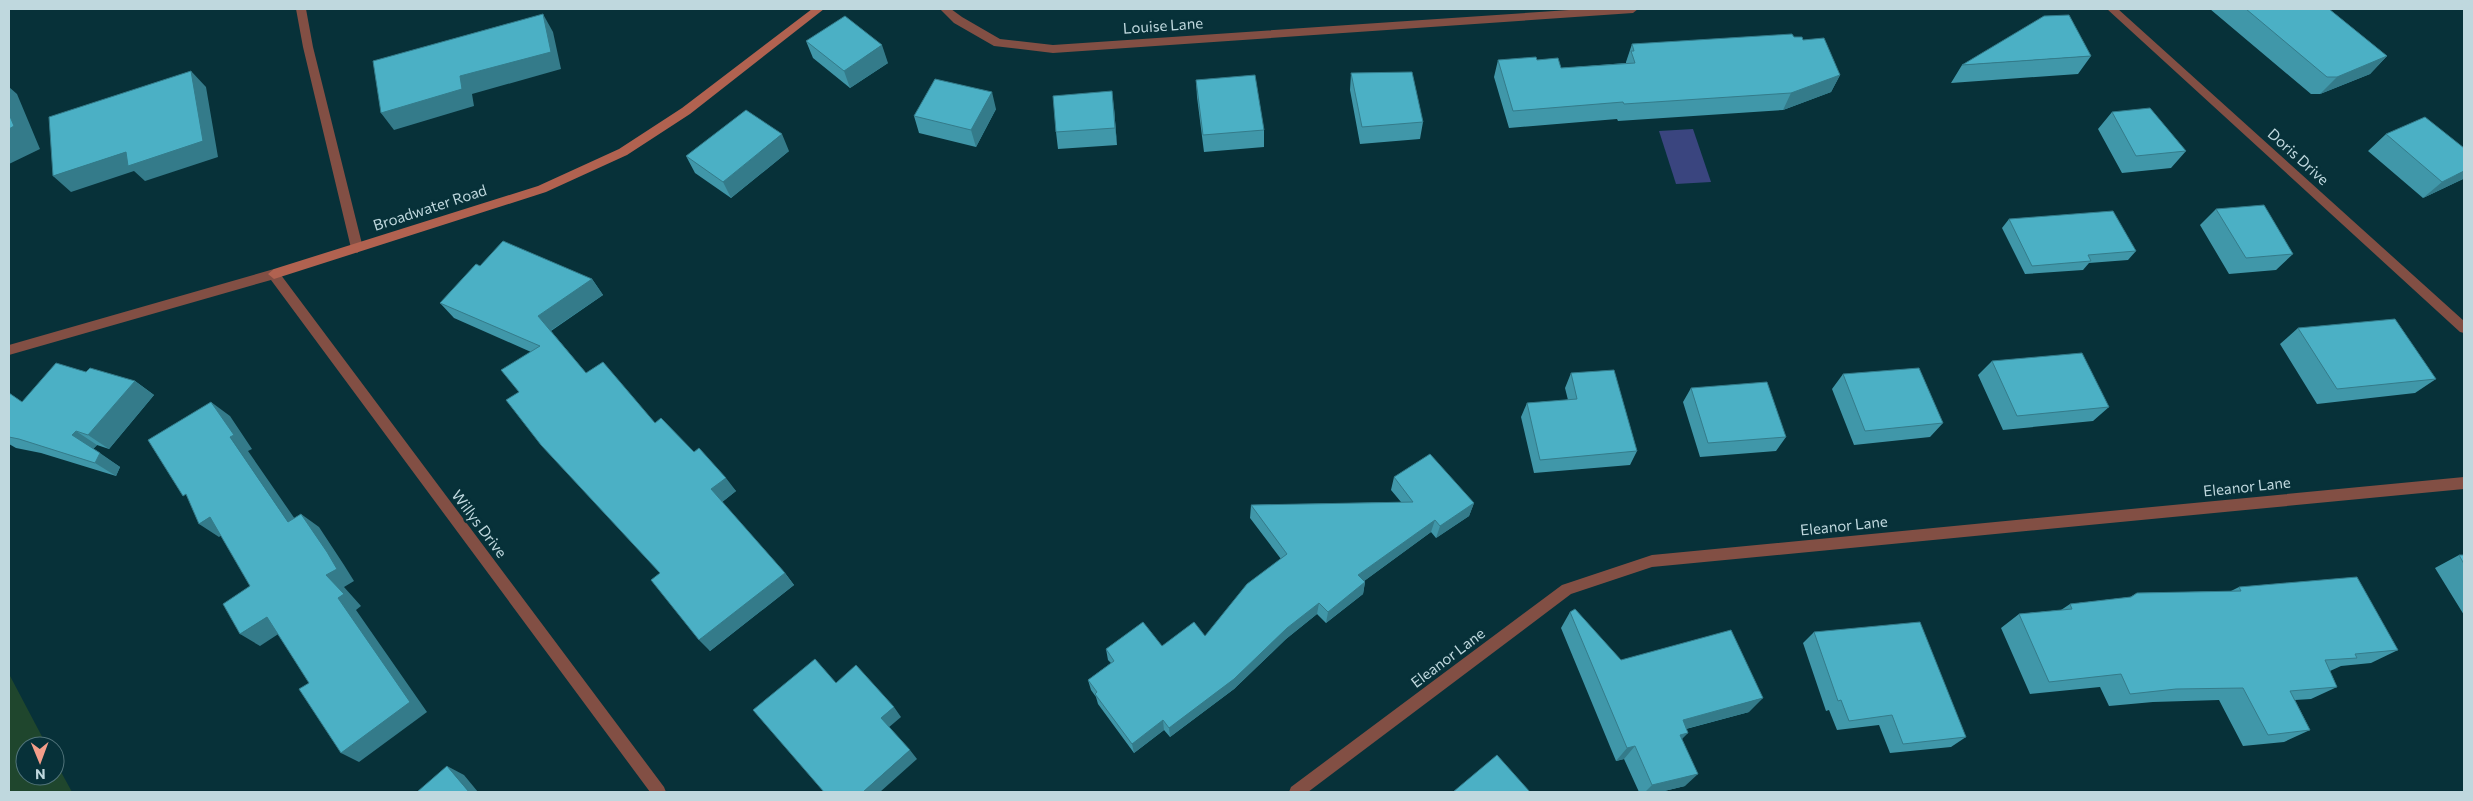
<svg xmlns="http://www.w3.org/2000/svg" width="2473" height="801" viewBox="0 0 2473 801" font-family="Commissioner,sans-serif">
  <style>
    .green { fill: #1f462d }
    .water { fill: #3a457f }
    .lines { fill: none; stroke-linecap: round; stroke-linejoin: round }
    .lane { fill: #824f44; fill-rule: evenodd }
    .street { fill: #824f44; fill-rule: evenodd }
    .secondary { fill: #b16250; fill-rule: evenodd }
    .wall { fill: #4097a9 }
    .shaded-wall { fill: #347b8a }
    .building { fill: #4bb0c5; stroke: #347b8a }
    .labels { text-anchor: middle; stroke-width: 5; stroke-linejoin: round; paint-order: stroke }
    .street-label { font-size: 15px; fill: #bfd8de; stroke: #073139 }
  </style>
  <rect width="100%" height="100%" fill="#073139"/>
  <path class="green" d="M 9,674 L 47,746 L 25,746 L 25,776 L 55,776 L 55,761 L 72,792 L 9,792 Z"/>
  <path class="water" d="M 1693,129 L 1711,182 L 1676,184 L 1659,131 Z"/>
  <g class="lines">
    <path class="lane" d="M 296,9 L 306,9 L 313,47 L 363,248 L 357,253 L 351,248 L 303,47 Z"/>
    <path class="street" d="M 940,9 L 951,9 L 962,17 L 1000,39 L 1053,45 L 1584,9 L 1638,9 L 1633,13 L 1053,53 L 994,46 L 954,23 Z
      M 2107,9 L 2118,9 L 2464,321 L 2464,333 L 2460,332 Z
      M 274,269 L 278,271 L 664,787 L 666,792 L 650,792 L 271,280 L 9,355 L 9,345 Z
      M 2464,477 L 2464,489 L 1652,567 L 1571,594 L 1308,792 L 1289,792 L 1291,787 L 1562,585 L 1652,555 Z"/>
    <path class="secondary" d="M 812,9 L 824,9 L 690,114 L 627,155 L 546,192 L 274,279 L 268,274 L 274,269 L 538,186 L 619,149 L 682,108 Z"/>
  </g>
  <path class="wall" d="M 2210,9 L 2329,9 L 2387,56 L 2370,74 L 2320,94 L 2311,94 Z
    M 1794,37 L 1803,40 L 1840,75 L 1831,92 L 1783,110 L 1618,121 L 1617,119 L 1509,128 L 1494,77 L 1498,60 L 1537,60 L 1561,68 L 1626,63 L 1626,62 L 1632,44 Z
    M 806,41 L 888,63 L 850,88 L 813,58 Z
    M 2091,56 L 2078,74 L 1951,83 L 1962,65 Z
    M 1351,73 L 1423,122 L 1420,139 L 1360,144 L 1350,90 Z
    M 1196,80 L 1264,130 L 1264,147 L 1204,152 L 1197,97 Z
    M 1114,108 L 1117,145 L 1058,149 L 1056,132 Z
    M 996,109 L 976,147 L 919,133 L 914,116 Z
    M 2112,112 L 2186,151 L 2171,168 L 2122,173 L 2098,129 Z
    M 2386,134 L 2463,179 L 2423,198 L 2368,151 Z
    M 789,151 L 731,198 L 695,173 L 686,156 Z
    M 2216,209 L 2293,254 L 2276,270 L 2229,274 L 2200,225 Z
    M 2009,219 L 2136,251 L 2128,260 L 2089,263 L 2083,270 L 2025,274 L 2002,228 Z
    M 480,266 L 592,279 L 603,295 L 551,331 L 586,373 L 694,452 L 736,491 L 722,502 L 785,573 L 794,585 L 710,651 L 660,573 L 519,392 L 531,352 L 454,318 L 440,303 Z
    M 2298,328 L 2436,379 L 2415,393 L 2317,404 L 2280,344 Z
    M 1992,361 L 2109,407 L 2093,421 L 2003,430 L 1978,375 Z
    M 86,372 L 135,381 L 154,395 L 109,449 L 97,445 L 93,449 L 120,467 L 116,476 L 41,453 L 16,448 L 9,444 L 9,393 L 22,402 Z
    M 1571,373 L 1637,451 L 1630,465 L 1534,473 L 1521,417 L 1527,403 L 1568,400 L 1565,388 Z
    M 1843,374 L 1943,423 L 1930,437 L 1854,445 L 1832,389 Z
    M 1691,388 L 1786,437 L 1776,451 L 1700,457 L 1683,402 Z
    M 1394,477 L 1474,503 L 1469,516 L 1436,538 L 1431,532 L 1364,581 L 1365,582 L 1363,594 L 1326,623 L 1317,614 L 1286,639 L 1234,689 L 1170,737 L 1164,730 L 1134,753 L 1098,704 L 1096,697 L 1091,690 L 1088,680 L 1111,663 L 1108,660 L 1106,649 L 1162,646 L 1205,636 L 1281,559 L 1250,518 L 1251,505 L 1401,502 L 1391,490 Z
    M 2459,555 L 2464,555 L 2464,615 L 2435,568 Z
    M 2239,587 L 2398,650 L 2371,663 L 2341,666 L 2330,671 L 2337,687 L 2311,699 L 2295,700 L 2310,730 L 2284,742 L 2243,746 L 2219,700 L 2153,702 L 2109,706 L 2100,687 L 2030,694 L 2001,628 L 2019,614 L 2061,610 L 2070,604 L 2130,597 L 2137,593 L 2231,591 Z
    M 1570,612 L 1621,660 L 1749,712 L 1686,729 L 1682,739 L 1685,786 L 1660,792 L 1639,792 L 1624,759 L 1616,761 L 1561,628 Z
    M 1814,632 L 1966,737 L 1951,747 L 1890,753 L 1879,725 L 1837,730 L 1829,710 L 1826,711 L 1803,643 Z"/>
  <path class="shaded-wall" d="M 543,14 L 553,32 L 561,69 L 472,94 L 474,106 L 394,130 L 381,113 Z
    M 882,45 L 888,63 L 850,88 L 844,71 Z
    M 2387,56 L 2370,74 L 2320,94 L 2337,77 Z
    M 191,71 L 206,87 L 218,157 L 145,181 L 134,171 L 71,192 L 53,176 L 126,152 Z
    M 1840,75 L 1831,92 L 1783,110 L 1791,93 Z
    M 9,87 L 17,94 L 40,149 L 9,164 Z
    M 1112,91 L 1114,108 L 1117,145 L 1115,128 Z
    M 992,92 L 996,109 L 976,147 L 971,130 Z
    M 782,134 L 789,151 L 731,198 L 723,182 Z
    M 2464,171 L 2464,178 L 2463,179 L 2423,198 L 2442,182 Z
    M 592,279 L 603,295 L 550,331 L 538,316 Z
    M 135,381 L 154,395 L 109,449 L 88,435 Z
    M 211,402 L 230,416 L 252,449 L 248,451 L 306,535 L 288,522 L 230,437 Z
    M 76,431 L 97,445 L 93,449 L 72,435 Z
    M 100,453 L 120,467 L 116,476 L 95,463 Z
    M 726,478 L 736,491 L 721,503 L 711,489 Z
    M 1474,503 L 1469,516 L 1436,538 L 1440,526 Z
    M 301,514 L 319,527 L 344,565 L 354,581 L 344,587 L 361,606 L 356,610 L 427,712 L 359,762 L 341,753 L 338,598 L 326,575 Z
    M 210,517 L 229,530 L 219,537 L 199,524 Z
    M 1435,520 L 1431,532 L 1356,587 L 1358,575 Z
    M 785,573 L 794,585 L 710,651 L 699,640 Z
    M 1365,582 L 1363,594 L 1326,623 L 1328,612 Z
    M 1319,603 L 1317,614 L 1286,639 L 1234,689 L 1170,737 L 1169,728 L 1287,628 Z
    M 267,617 L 286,629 L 260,646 L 240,634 Z
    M 1763,698 L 1749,712 L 1670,733 L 1683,720 Z
    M 894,707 L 901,717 L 888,728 L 881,718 Z
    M 1163,720 L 1164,730 L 1134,753 L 1132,744 Z
    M 1688,733 L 1675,746 L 1680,735 Z
    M 1635,746 L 1624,759 L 1616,761 L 1627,748 Z
    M 910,750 L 917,759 L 880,792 L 863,792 Z
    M 447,766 L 464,775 L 478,792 L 469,792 Z
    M 1698,774 L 1685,786 L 1660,792 L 1645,792 L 1652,785 Z"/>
  <path class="building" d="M 2246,9 L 2329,9 L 2387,56 L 2337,77 L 2327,77 Z
    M 543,14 L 551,52 L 460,76 L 462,89 L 381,113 L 373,61 Z
    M 2069,15 L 2091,56 L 1962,65 L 2044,16 Z
    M 845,16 L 882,45 L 844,71 L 806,41 Z
    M 1792,34 L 1794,37 L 1802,37 L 1803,40 L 1824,38 L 1840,75 L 1791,93 L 1624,104 L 1623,102 L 1513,111 L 1498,60 L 1536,57 L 1537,60 L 1558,58 L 1561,68 L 1635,63 L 1631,51 L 1634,51 L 1632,44 Z
    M 191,71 L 203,141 L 128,166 L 126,152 L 53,176 L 49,117 Z
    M 1412,72 L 1423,122 L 1362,127 L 1351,73 Z
    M 1255,75 L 1264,130 L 1203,135 L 1196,80 Z
    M 935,79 L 992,92 L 971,130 L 914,116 Z
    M 1112,91 L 1115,128 L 1056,132 L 1053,96 Z
    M 2150,108 L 2186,151 L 2136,156 L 2112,112 Z
    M 746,110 L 782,134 L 723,182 L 686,156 Z
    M 9,114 L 14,126 L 9,129 Z
    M 2425,117 L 2464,148 L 2464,171 L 2442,182 L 2386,134 Z
    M 2264,205 L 2293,254 L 2246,258 L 2216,209 Z
    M 2113,211 L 2136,251 L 2088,255 L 2091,261 L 2032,266 L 2009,219 Z
    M 503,241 L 592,279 L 538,316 L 586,373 L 603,362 L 655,423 L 661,418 L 694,452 L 699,448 L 726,478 L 711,489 L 785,573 L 699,640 L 651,580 L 660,573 L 541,445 L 506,400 L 519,392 L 501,370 L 540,346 L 440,303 L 476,264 L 480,266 Z
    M 2395,319 L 2436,379 L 2337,389 L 2298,328 Z
    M 2082,353 L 2109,407 L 2017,416 L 1992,361 Z
    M 56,363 L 86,372 L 90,368 L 135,381 L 88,435 L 76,431 L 72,435 L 100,453 L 95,463 L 19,439 L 9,437 L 9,393 L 22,402 Z
    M 1919,368 L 1943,423 L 1865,431 L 1843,374 Z
    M 1614,370 L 1637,451 L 1540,460 L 1527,403 L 1577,399 L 1571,373 Z
    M 1767,382 L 1786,437 L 1708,443 L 1691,388 Z
    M 211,402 L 234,435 L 230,437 L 288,522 L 301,514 L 327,552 L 337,569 L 326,575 L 344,594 L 338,598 L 410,702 L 341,753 L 299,689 L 309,683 L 267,617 L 240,634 L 223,604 L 250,586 L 210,517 L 199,524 L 186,494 L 183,496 L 148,440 Z
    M 1430,454 L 1474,503 L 1440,526 L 1435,520 L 1358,575 L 1365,582 L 1328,612 L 1319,603 L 1287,628 L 1234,679 L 1169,728 L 1163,720 L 1132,744 L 1095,694 L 1097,692 L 1088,680 L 1114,661 L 1106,649 L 1143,622 L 1162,646 L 1194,622 L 1205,636 L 1247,584 L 1287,554 L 1251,505 L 1413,502 L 1394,477 Z
    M 2459,555 L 2464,555 L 2464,564 Z
    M 2357,577 L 2398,650 L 2355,654 L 2357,658 L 2325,660 L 2337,687 L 2290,691 L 2310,730 L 2268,735 L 2243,688 L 2176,689 L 2130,694 L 2121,674 L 2049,682 L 2019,614 L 2072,609 L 2070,604 L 2131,597 L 2137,593 L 2241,591 L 2239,587 Z
    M 1575,609 L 1621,660 L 1731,630 L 1763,698 L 1683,720 L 1688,733 L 1680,735 L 1698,774 L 1652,785 L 1635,746 L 1627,748 L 1570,612 Z
    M 1920,622 L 1966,737 L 1903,744 L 1892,715 L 1849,721 L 1841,700 L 1838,701 L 1814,632 Z
    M 815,659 L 836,683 L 856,665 L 894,707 L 881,718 L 910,750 L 863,792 L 824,792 L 753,710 Z
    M 1497,755 L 1530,792 L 1453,792 Z
    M 447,766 L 469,792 L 417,792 Z"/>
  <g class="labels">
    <g class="street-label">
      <text transform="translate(1163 26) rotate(-4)" y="5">Louise Lane</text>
      <text transform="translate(2298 157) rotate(42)" y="5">Doris Drive</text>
      <text transform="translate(430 208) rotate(-18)" y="5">Broadwater Road</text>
      <text transform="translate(2247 487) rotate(-6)" y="5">Eleanor Lane</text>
      <text transform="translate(479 524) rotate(53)" y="5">Willys Drive</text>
      <text transform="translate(1844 526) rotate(-6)" y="5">Eleanor Lane</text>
      <text transform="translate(1448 658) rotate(-37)" y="5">Eleanor Lane</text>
    </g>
  </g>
  <rect width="2473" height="801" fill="none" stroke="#bfd8de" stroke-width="20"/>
  <g transform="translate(40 761) rotate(179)"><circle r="24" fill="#073139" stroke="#51747b"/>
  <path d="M0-4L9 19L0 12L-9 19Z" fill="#f49e8a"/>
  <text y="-8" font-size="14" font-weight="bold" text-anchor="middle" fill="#bfd8de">N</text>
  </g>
</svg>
